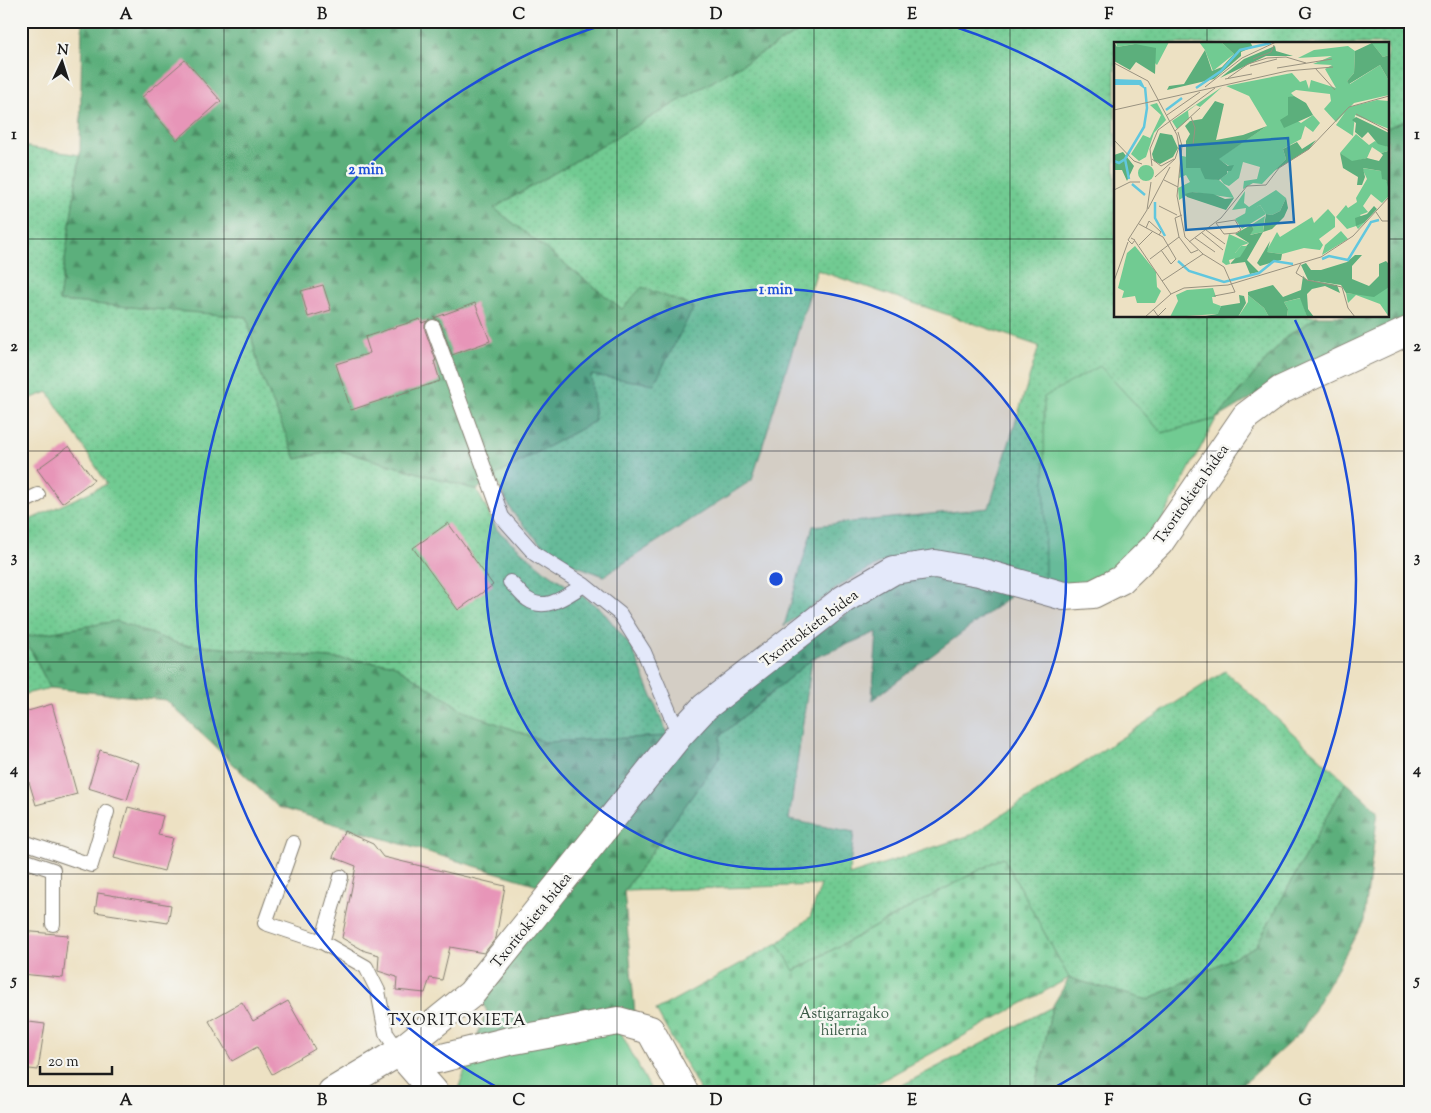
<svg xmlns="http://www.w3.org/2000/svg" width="1431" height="1113" viewBox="0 0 1431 1113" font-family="'Sorts Mill Goudy',serif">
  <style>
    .grass { fill: url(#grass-dots); stroke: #467457 }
    .forest { fill: url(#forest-firs); stroke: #3c664c }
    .cemetery { fill: url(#cemetery-stones); stroke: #467457 }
    .garden { fill: #71cb92; stroke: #467457 }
    .building { fill: #e795b8 }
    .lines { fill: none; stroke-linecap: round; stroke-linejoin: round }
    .lane-casing { stroke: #847e70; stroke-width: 16 }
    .street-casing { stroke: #847e70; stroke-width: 30 }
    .lane { stroke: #fff; stroke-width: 14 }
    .street { stroke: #fff; stroke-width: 28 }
    .grid { fill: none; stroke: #1c1c1c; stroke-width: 1; stroke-opacity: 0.55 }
    .ring { fill: none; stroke: #1d4ed8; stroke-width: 2.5 }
    .labels { text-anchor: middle; stroke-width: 5; stroke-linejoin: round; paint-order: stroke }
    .street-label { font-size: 15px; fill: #1c1c1c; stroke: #f6f6f2 }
    .park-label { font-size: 15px; fill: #3a5945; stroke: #f6f6f2 }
    .neighbourhood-label { font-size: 16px; letter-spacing: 1px; fill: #1c1c1c; stroke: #f6f6f2 }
    .inset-river { fill: none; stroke: #61c7de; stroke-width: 2.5 }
    .inset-road { fill: none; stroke: #999280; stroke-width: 1 }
    .view { fill: #1f6fb2; fill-opacity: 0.15; stroke: #1f6fb2; stroke-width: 2.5 }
    .inset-edge { fill: none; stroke: #1c1c1c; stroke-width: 2.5 }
    .centre { fill: #1d4ed8; stroke: #f6f6f2; stroke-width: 2.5 }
    .ring-label { font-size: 15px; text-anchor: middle; font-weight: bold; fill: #1d4ed8; stroke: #f6f6f2; stroke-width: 5; stroke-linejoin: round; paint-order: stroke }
    .neatline { fill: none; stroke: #1c1c1c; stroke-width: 2 }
    .grid-label { font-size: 16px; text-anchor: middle; font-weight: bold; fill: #1c1c1c }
  </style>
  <defs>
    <pattern id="grass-dots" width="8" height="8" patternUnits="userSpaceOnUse" patternTransform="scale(1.25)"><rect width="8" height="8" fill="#71cb92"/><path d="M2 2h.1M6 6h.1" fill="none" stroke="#61ae7d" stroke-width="1.8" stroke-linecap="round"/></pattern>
    <pattern id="forest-firs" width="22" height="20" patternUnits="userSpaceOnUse" patternTransform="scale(1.25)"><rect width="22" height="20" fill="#5caf7c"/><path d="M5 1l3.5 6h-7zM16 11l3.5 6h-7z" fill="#4b8e65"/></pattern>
    <pattern id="cemetery-stones" width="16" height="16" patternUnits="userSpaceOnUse" patternTransform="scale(1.25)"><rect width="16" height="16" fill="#71cb92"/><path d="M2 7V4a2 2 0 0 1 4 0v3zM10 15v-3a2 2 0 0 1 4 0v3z" fill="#61ae7d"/></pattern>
  </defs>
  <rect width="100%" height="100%" fill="#f6f6f2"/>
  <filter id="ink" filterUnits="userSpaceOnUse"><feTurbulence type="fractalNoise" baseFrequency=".02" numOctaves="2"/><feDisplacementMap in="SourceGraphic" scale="10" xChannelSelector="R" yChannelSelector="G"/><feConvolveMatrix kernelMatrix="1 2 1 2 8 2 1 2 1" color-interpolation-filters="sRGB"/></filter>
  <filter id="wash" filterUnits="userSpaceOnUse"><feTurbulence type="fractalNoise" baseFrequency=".0096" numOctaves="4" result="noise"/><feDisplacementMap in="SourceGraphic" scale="20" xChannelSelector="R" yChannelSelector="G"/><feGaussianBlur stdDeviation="1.12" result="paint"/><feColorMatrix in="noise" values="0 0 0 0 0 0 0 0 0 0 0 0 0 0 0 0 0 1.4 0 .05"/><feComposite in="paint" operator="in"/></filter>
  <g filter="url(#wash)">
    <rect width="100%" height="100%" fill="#ede1c3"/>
    <path class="grass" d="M 817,21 L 1410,21 L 1410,118 L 1387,128 L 1387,44 L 1115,44 L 1115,316 L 1318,316 L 1286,337 L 1216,419 L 1162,433 L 1100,366 L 1045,584 L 885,561 L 850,579 L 784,626 L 813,526 L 989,508 L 1039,346 L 817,270 L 752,480 L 604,576 L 572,564 L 539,542 L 513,513 L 494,476 L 595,421 L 590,375 L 623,310 L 494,208 Z
      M 21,146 L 80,155 L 59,301 L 247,317 L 260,372 L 296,459 L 338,450 L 477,490 L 497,530 L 544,570 L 601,609 L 632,648 L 668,736 L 545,742 L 464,711 L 393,664 L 179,644 L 117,621 L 24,637 L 50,688 L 21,695 L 21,524 L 107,484 L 48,392 L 21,402 Z
      M 812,659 L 789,820 L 854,832 L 849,875 L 971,835 L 1225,671 L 1346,782 L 1256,946 L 1148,1000 L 1069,978 L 1003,857 L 793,971 L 778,943 L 810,917 L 821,885 L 624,891 L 720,757 L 719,737 Z
      M 1052,1007 L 1035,1092 L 889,1092 Z"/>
    <path class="forest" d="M 82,21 L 817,21 L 494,208 L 622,309 L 642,287 L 694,307 L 654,384 L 591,375 L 595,421 L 494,476 L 477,490 L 339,450 L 296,459 L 260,372 L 247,317 L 59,301 L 80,155 Z
      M 1410,118 L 1410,323 L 1282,380 L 1216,419 L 1286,337 L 1318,316 L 1387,316 L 1387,128 Z
      M 935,571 L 981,582 L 1010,597 L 872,700 L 877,632 L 812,659 L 720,736 L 720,757 L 624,891 L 635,1014 L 477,1036 L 487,1011 L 478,997 L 712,710 L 897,577 Z
      M 117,621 L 179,644 L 393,664 L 464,711 L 545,742 L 668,736 L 541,886 L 278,807 L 166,700 L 50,688 L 24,637 Z
      M 1346,782 L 1378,811 L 1364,921 L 1301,1032 L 1235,1092 L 1035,1092 L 1052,1007 L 1069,978 L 1148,1000 L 1256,946 Z"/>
    <path class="cemetery" d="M 1003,857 L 1069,978 L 861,1092 L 701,1092 L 656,1010 L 778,943 L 794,971 Z"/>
    <path class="garden" d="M 1100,366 L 1162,433 L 1216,419 L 1162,520 L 1121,566 L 1094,584 L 1045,584 L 1044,397 Z
      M 618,1027 L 652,1092 L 457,1092 L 470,1056 Z"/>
    <g id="blocks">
      <path class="building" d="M 185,60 L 221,101 L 177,140 L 141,98 Z
        M 323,285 L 331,310 L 308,317 L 301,291 Z
        M 475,303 L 490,341 L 452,355 L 441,324 L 438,320 L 434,318 Z
        M 420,319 L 422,323 L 427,321 L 425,325 L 425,330 L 436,361 L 434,361 L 440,381 L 351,410 L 336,364 L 370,353 L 365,337 Z
        M 69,446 L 94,480 L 62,503 L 37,469 Z
        M 448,523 L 493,585 L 458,610 L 413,548 Z
        M 52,704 L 77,794 L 36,805 L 29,782 L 21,784 L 21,713 Z
        M 100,750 L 139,763 L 127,800 L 88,788 Z
        M 128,807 L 163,816 L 158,835 L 173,838 L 164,871 L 114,858 Z
        M 344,831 L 373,844 L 383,857 L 505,886 L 496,938 L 484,953 L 450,947 L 442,980 L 430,978 L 425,993 L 396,990 L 397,977 L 378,971 L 379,955 L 365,951 L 342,938 L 356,866 L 333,857 Z
        M 98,893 L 171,905 L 168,923 L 95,912 Z
        M 21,931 L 68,935 L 63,978 L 21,974 Z
        M 288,1001 L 315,1049 L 272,1074 L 257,1047 L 232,1061 L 209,1021 L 242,1002 L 253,1021 Z
        M 21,1021 L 45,1024 L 38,1070 L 21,1068 Z"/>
    </g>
  </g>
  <g filter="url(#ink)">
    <use href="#blocks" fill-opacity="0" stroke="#847e70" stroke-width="1"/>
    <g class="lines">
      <g class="lane-casing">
        <path id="lane" d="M 433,327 L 502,517 L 535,554 L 584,585 L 620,614 L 644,652 L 679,735
          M 21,503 L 38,495
          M 510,582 C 516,587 521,595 527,599 C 546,613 567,595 584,585
          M 21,841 L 91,865 L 107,812
          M 293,843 L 265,923 L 322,942
          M 21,859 L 53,870 L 53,924
          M 341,877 L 322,942 L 366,967 L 378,991 L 386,1033 L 399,1052"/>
      </g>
      <g class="street-casing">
        <path id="street" d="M 399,1052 L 438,1059 L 509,1041 L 618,1021 L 650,1030 L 684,1092
          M 399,1052 L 434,1092
          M 332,1092 L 399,1052 L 471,994 L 679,735 L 705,707 L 844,599 L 894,570 L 935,564 L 979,572 L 1064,596 L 1093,594 L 1121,580 L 1159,543 L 1246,416 L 1281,390 L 1410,330"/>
      </g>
      <use href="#lane" class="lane"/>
      <use href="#street" class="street"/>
    </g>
  </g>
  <path class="grid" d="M 224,21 L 224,1092M 421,21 L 421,1092M 617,21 L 617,1092M 814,21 L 814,1092M 1010,21 L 1010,1092M 1207,21 L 1207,44M 21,239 L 1115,239M 1387,239 L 1410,239M 1207,316 L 1207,1092M 21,451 L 1410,451M 21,662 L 1410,662M 21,874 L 1410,874"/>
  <circle cx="776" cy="579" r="290" fill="#1d4ed8" fill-opacity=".12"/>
  <g class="ring">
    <circle cx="776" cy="579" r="290"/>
    <path d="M504 1091A580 580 0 0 1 616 21M936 21A580 580 0 0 1 1113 107M1295 320A580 580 0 0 1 1048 1091"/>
  </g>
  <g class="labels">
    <g class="street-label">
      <text transform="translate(1191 494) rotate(-55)" y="5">Txoritokieta bidea</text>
      <text transform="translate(809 628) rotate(-37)" y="5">Txoritokieta bidea</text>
      <text transform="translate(531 920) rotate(-51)" y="5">Txoritokieta bidea</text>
    </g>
    <g class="park-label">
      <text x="844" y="1018">Astigarragako<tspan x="844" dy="17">hilerria</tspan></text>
    </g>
    <g class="neighbourhood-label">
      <text x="457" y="1025">TXORITOKIETA</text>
    </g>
  </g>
  <g transform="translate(1114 42)">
    <rect width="275" height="275" fill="#ede1c3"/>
    <path d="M 2,0 L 55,0 L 43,23 L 21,2 L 3,5 ZM 85,0 L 107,0 L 120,12 L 99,29 L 91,8 ZM 257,0 L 275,0 L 275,13 L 269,15 ZM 234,4 L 241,9 L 240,31 L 233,39 L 236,42 L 266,23 L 275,39 L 275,53 L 240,61 L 222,80 L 210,67 L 217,59 L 216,52 L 182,48 L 177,51 L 180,54 L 174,56 L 174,73 L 187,81 L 199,73 L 206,81 L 199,90 L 191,84 L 187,97 L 169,107 L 172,117 L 148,142 L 139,141 L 129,147 L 130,139 L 143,137 L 146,125 L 129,120 L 125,136 L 115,144 L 110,142 L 106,137 L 113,132 L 115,124 L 104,117 L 153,84 L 135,54 L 112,44 L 178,31 L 186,40 L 192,38 L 195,47 L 197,38 L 222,46 L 211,27 L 218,23 L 199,22 L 218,14 L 184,16 L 200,8 ZM 108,45 L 86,65 L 82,63 L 74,69 L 75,77 L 63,87 L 58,79 ZM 263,58 L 275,59 L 275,87 L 241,73 L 239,94 L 222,83 L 235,65 ZM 43,61 L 52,78 L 40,91 L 32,115 L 25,119 L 17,112 L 29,93 L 36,96 L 47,73 L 36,63 ZM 242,92 L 255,103 L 261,99 L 274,105 L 274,109 L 267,111 L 258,105 L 253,116 L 238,120 L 226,111 ZM 68,114 L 73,115 L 72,126 L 86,126 L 94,136 L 105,138 L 115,147 L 120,156 L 78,150 L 65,158 L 64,146 L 76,140 L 72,133 L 65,136 ZM24 131a8 8 0 1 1 16 0a8 8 0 1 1-16 0ZM 248,126 L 267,129 L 275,144 L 275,154 L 268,161 L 257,152 L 249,164 L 254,170 L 246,173 L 251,180 L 244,187 L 242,184 L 233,187 L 222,175 L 232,163 L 234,166 L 243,160 L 242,156 L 253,137 ZM 162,148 L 172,156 L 166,169 L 158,173 L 152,172 L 146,163 L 131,173 L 132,166 L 118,168 L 131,149 L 130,161 L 135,165 ZM 214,167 L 221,175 L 221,185 L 205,197 L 209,203 L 206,208 L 190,206 L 168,212 L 152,210 L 163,190 L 166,195 L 198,175 L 200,181 ZM 151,174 L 149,190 L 135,193 L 140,187 L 137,183 ZM 227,189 L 234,197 L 208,213 L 211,203 ZM 115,192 L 135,201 L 127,204 L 115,218 L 116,222 L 112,223 L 108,220 ZM 275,245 L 275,275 L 266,262 L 242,253 L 234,261 L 232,251 L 239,252 ZM 134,253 L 150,266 L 155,275 L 124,275 L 134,260 ZM 187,256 L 193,275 L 173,275 L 174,267 L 170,260 Z" fill="#71cb92"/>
    <path d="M 0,0 L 3,5 L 21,2 L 42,6 L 41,32 L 22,20 L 16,28 L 0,19 ZM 107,0 L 136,0 L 139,5 L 127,10 L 127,14 L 100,37 L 53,48 L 55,44 L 70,42 L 91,8 L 98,29 L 108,25 L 120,12 ZM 258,1 L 269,15 L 275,13 L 275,39 L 266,23 L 235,42 L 233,39 L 240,31 L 241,9 ZM 161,4 L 162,9 L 179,14 L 152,14 L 106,36 L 130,17 ZM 180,54 L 192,61 L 199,73 L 170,86 L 166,78 L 174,73 L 174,55 ZM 101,59 L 110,62 L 102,98 L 129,93 L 153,84 L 105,117 L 114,124 L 120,123 L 117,129 L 113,129 L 113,132 L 105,138 L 91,137 L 86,126 L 72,126 L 72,99 L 76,92 L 71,84 L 76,79 L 88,77 ZM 242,75 L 275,91 L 274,145 L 272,138 L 268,137 L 267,129 L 249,126 L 251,135 L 248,143 L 243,143 L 244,135 L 229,126 L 226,111 L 238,119 L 253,116 L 265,119 L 269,113 L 267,111 L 274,109 L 274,105 L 264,102 L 254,90 L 248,96 L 241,90 L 242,81 L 238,78 ZM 46,91 L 58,93 L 64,106 L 59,115 L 46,122 L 40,119 L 38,112 ZM 202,98 L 195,107 L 160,129 L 172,117 L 169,107 L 183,100 L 188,107 ZM 9,110 L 20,124 L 13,139 L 8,128 L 0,128 L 0,113 ZM 78,150 L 99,152 L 111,157 L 120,156 L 112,168 L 73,155 L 71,152 ZM 172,156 L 174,166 L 170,175 L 158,187 L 149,190 L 133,218 L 145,230 L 136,232 L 131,220 L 116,222 L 135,201 L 121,192 L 137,183 L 140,187 L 136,193 L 149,190 L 152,172 L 158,173 L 166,169 ZM 260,164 L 263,167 L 251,180 L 242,184 L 241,176 L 253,172 ZM 156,199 L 153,210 L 168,212 L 167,218 L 146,224 L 143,221 ZM 241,213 L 248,213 L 238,224 L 238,237 L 255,244 L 265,234 L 265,222 L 272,219 L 275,222 L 275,245 L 260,255 L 232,251 L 227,243 L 194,238 L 187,223 L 192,221 L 197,228 L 207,228 L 233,220 ZM 189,234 L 193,238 L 223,243 L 226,251 L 211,244 L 198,247 L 193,252 L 194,267 L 200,275 L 193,275 L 186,256 L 170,260 L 174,267 L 173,275 L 155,275 L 150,266 L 134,253 L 134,250 L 159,243 L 169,255 L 187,248 ZM 125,253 L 130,254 L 132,261 L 124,275 L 86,275 L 103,272 L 107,264 L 126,261 Z" fill="#5caf7c"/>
    <path d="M 146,163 L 152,172 L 128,187 L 121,177 Z" fill="#71cb92"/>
    <path d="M 21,204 L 42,230 L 43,245 L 47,249 L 41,261 L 23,261 L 21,254 L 8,256 L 10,249 L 4,246 L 13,211 ZM 99,246 L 102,255 L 98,255 L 99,261 L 107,264 L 104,272 L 56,275 L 64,259 L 62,253 L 73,248 Z" fill="#71cb92"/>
    <path d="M 127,204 L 133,204 L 126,215 L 115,218 L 116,211 L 121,211 Z" fill="#71cb92"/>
    <path d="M 0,37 L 27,38 L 32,48 L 25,43 L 0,43 Z" fill="#61c7de"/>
    <path class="inset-river" d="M 82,46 L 107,29 L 126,8 L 157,1M 52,68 L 68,56M 11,117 L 15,137M 0,119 L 5,121 L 11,117 L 30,85 L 33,66 L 31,45M 18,142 L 31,153M 41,160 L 41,176 L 51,194M 208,217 L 215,214 L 234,218 L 257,180 L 265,178M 64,219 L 75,229 L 110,240 L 145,231 L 160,219 L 179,222"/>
    <path class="inset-road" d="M 139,17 L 157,10 L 160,3M 0,21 L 34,39 L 63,93 L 65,105 L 61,117 L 41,135M 136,24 L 163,17M 163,26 L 218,17M 201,26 L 221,48M 114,36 L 134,22 L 153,16 L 172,15 L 192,21M 111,37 L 138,32M 91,45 L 128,16 L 162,0M 0,68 L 173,29 L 219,25M 242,72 L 275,89M 53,73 L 86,50M 77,75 L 81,86 L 79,103M 61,89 L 86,66M 64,90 L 68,104 L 63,154 L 71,195 L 89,212 L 110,225 L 121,250 L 100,254M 0,98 L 20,119 L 28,122M 38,117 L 47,124 L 60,117M 38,124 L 36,107 L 44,88 L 101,46M 50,138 L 64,145M 0,148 L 16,140 L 26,140M 45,164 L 63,173M 34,167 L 56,125M 262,170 L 268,179 L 275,179M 68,173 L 61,176 L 65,195 L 77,211 L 84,208M 121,178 L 127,188 L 122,191 L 110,192 L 102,181 ZM 25,182 L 49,195 L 62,217 L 57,222 L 47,208M 32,186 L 35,179 L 47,190 L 45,193M 92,188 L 111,202M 88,191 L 109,208M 17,196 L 21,198 L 18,202 L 14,198 L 33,168 L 37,140M 81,196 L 101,210M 21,199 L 57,252M 75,200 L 107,176 L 133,144 L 152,143 L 165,126 L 195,107 L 235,65 L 275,54M 25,203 L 39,189M 36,217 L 65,195M 187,221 L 182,231 L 193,238 L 228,245 L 234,266 L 241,275M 0,239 L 14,200M 48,239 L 89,212M 39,267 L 44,274 L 52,266M 31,275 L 57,252 L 70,246 L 114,243 L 207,215 L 239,194 L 275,155"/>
    <path class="view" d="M 174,96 L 180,180 L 72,188 L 66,104 Z"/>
    <rect width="275" height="275" class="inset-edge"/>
  </g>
  <circle cx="776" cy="579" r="8" class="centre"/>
  <g class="ring-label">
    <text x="366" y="174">2 min</text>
    <text x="776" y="294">1 min</text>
  </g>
  <rect width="1431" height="1113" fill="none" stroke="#f6f6f2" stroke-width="55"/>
  <g transform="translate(62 62) rotate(4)" stroke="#f6f6f2" stroke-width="4" paint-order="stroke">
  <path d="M0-4L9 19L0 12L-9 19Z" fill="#1c1c1c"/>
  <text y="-8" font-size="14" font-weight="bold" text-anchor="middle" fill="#1c1c1c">N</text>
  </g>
  <path d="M40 1066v8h72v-8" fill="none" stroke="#1c1c1c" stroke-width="2.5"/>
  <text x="48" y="1066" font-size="15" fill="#1c1c1c" stroke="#f6f6f2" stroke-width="4" paint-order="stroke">20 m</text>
  <rect x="28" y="28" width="1376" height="1058" class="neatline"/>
  <g class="grid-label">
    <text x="126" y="19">A</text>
    <text x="322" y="19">B</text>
    <text x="519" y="19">C</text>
    <text x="716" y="19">D</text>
    <text x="912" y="19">E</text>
    <text x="1109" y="19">F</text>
    <text x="1305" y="19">G</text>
    <text x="14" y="139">1</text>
    <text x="1417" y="139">1</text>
    <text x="14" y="351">2</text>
    <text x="1417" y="351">2</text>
    <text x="14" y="562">3</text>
    <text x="1417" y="562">3</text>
    <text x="14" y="774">4</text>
    <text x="1417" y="774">4</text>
    <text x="14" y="985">5</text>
    <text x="1417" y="985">5</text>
    <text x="126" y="1105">A</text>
    <text x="322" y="1105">B</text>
    <text x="519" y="1105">C</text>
    <text x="716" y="1105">D</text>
    <text x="912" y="1105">E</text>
    <text x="1109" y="1105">F</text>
    <text x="1305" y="1105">G</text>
  </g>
</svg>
